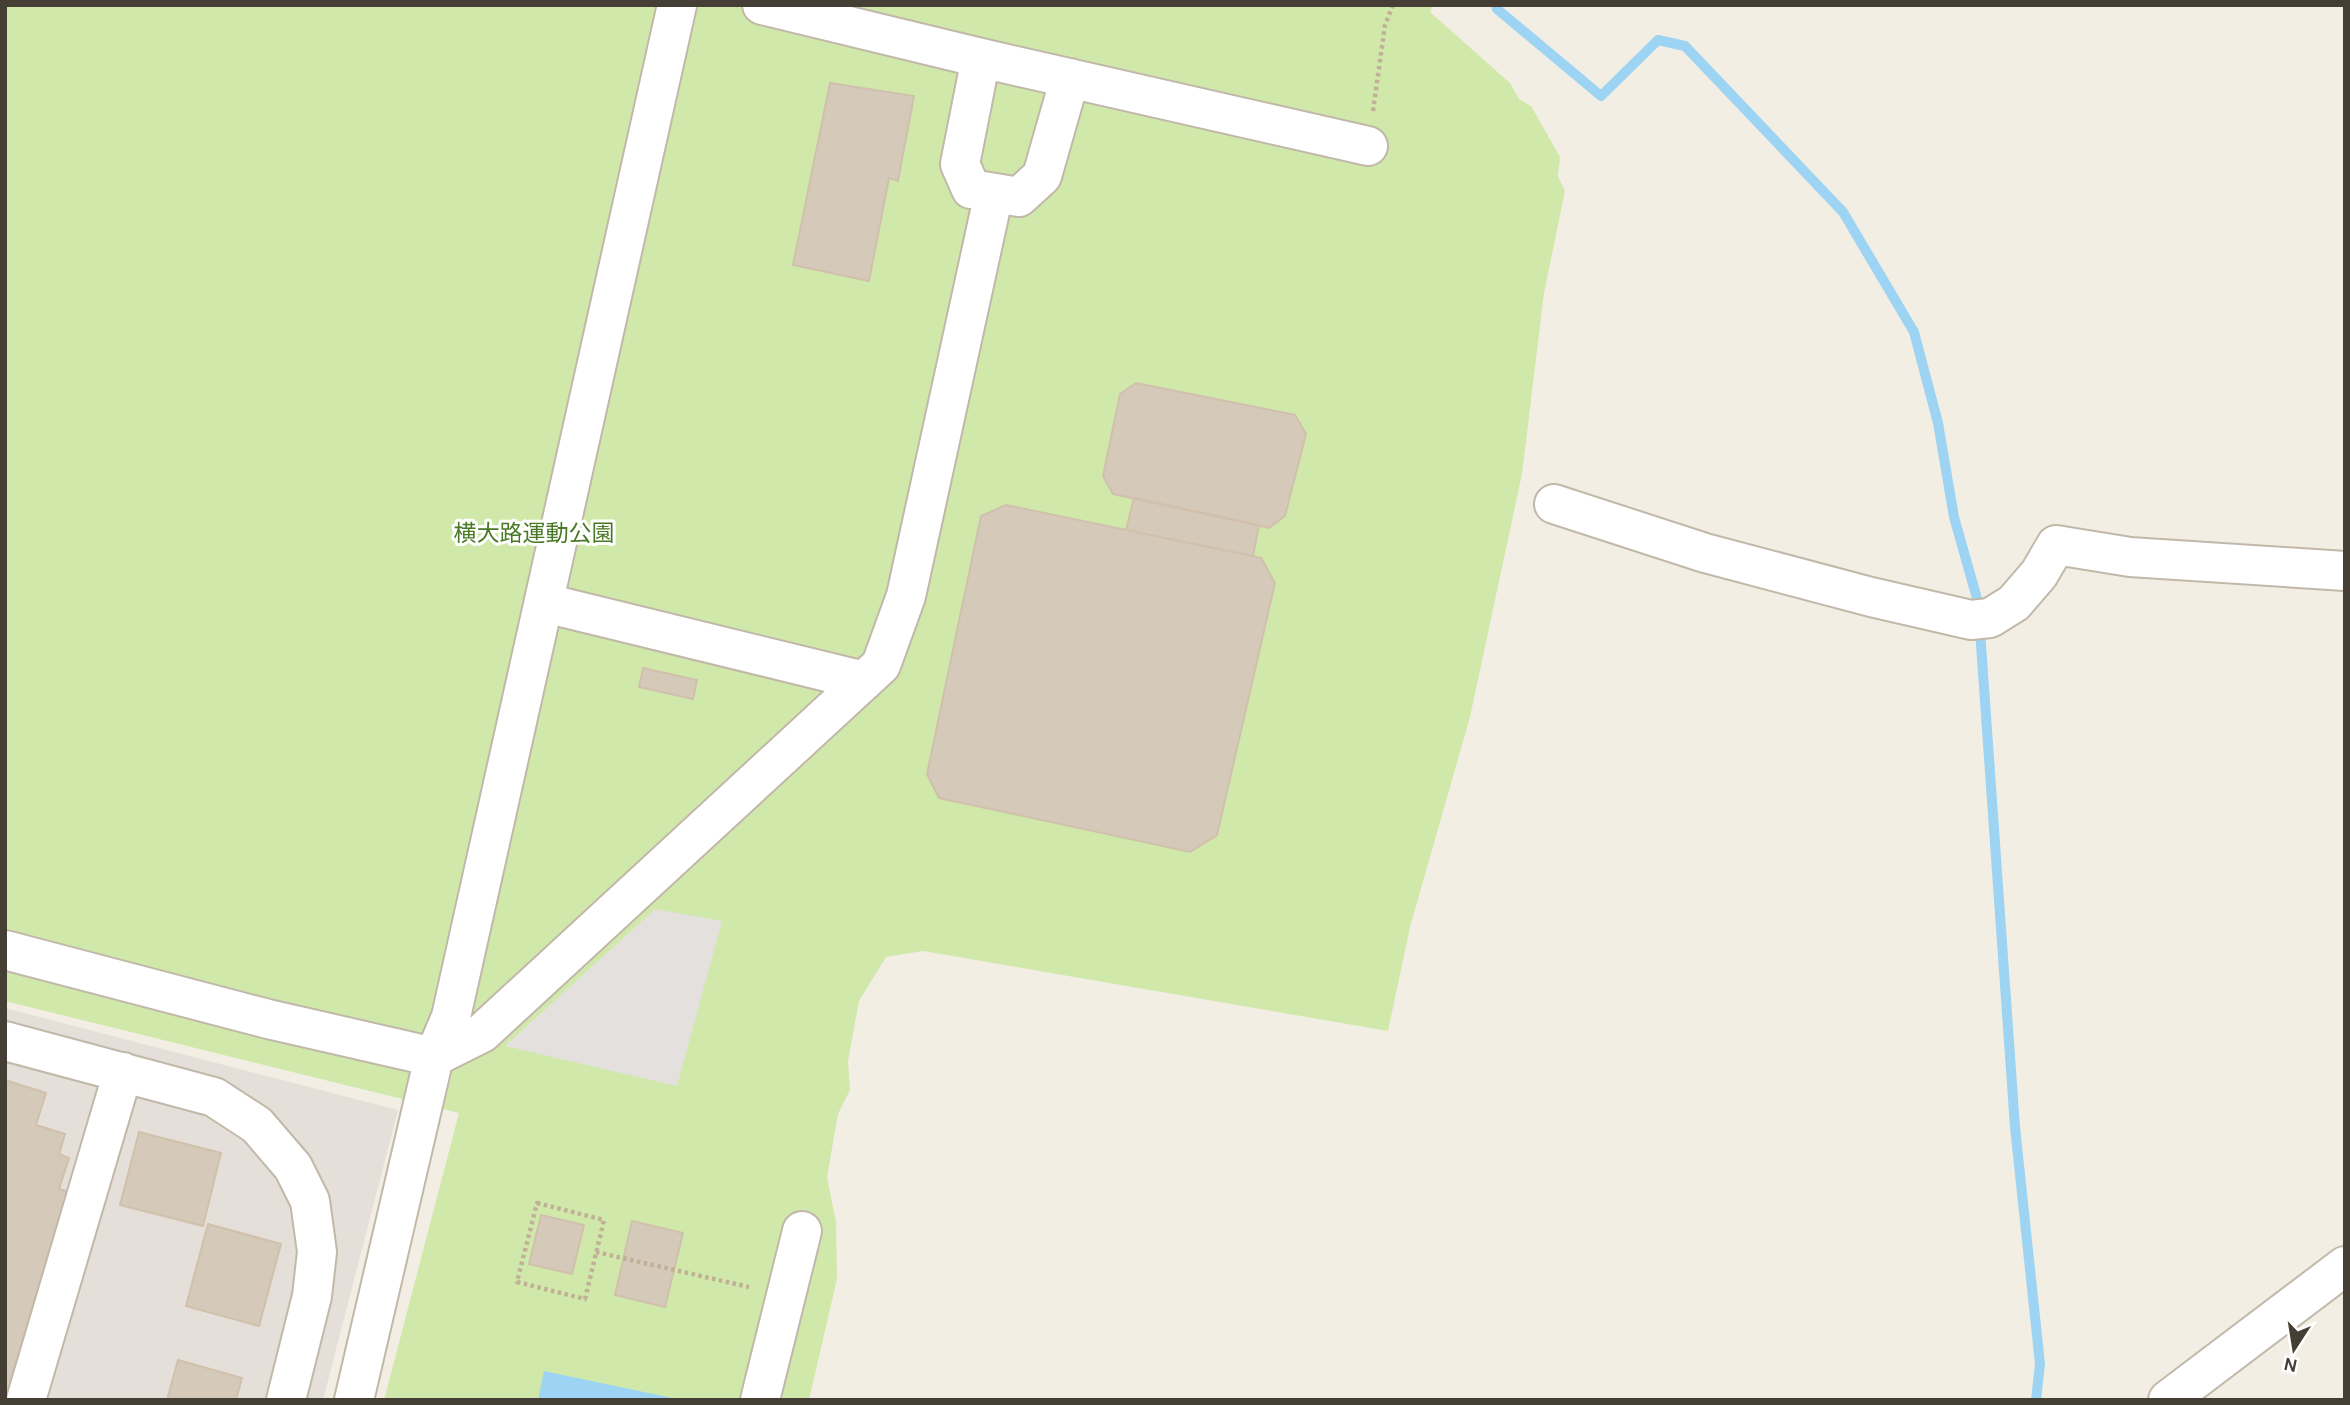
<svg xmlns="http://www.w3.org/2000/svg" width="2350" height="1405" viewBox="0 0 2350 1405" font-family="Karla,'Noto Sans JP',sans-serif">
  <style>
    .industrial { fill: #e5dfd9 }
    .green { fill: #d0e9ab }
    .parking { fill: #e3e0dd }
    .water { fill: #9dd4f3 }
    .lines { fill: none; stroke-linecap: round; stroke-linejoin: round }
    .stream { stroke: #9dd4f3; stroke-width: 10 }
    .building { fill: #d5c9b9; stroke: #d0c0ac; stroke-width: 2 }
    .minor-casing { stroke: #c2b8a9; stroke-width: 42 }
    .path { stroke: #c1b097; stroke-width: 4.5; stroke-dasharray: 3.5 3.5; stroke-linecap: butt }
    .minor { stroke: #fff; stroke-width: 38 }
    .labels { text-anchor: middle; stroke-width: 6; stroke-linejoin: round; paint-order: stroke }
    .park-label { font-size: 23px; fill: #497925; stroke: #fff }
  </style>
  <rect width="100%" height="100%" fill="#f3eee4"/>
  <path class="industrial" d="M 5,1008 L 398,1110 L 323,1400 L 5,1400 Z"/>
  <path class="green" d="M 5,5 L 1433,5 L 1430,12 L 1510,83 L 1519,99 L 1531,106 L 1560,157 L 1558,176 L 1565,191 L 1544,293 L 1522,474 L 1470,717 L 1410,927 L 1388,1031 L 923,951 L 886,957 L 859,1001 L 848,1061 L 850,1090 L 838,1114 L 827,1177 L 836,1222 L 837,1279 L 809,1400 L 384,1400 L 459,1113 L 5,1001 Z"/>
  <path class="parking" d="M 655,909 L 722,921 L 677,1086 L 505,1046 Z"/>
  <path class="water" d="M 544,1371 L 682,1400 L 538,1400 Z"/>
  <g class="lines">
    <path class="stream" d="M 1496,5 L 1497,9 L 1601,96 L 1658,40 L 1685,46 L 1843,212 L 1914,332 L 1938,423 L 1954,517 L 1978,602 L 2015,1127 L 2040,1364 L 2036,1400"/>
  </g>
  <path class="building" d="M 830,83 L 914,96 L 898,181 L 889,178 L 869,281 L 793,265 Z
    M 1136,383 L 1295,415 L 1306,434 L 1285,516 L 1269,528 L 1113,494 L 1103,476 L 1120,394 Z
    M 1134,498 L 1259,525 L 1253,556 L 1126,530 Z
    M 1006,505 L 1261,558 L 1275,583 L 1217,835 L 1190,852 L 939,798 L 927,774 L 981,516 Z
    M 643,668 L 697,680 L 693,699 L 639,687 Z
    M 5,1080 L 46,1093 L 36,1125 L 65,1134 L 59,1154 L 69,1158 L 59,1189 L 83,1196 L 18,1400 L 5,1400 Z
    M 139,1132 L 221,1153 L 203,1226 L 120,1205 Z
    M 541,1215 L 584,1225 L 572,1274 L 529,1264 Z
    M 632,1221 L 683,1233 L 665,1307 L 615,1295 Z
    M 208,1224 L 281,1244 L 259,1326 L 186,1306 Z
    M 178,1360 L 242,1378 L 236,1400 L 167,1400 Z"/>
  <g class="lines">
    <g class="minor-casing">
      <path id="minor" d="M 762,5 L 981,58 L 1368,146
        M 981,58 L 960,164 L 971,189 L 1019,197 L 1042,176 L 1070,78
        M 1554,504 L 1705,553 L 1871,597 L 1971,620 L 1990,618 L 2014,603 L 2039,574 L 2056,545 L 2130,557 L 2345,571
        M 545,603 L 864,681
        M 5,950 L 268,1019 L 434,1057 L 354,1400
        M 5,1041 L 214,1097 L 257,1125 L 293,1167 L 310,1201 L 317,1252 L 312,1296 L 286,1400
        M 434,1057 L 482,1033 L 881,665 L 906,596 L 994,193
        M 434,1057 L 451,1017 L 677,5
        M 26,1400 L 123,1072
        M 760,1400 L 802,1231
        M 2168,1400 L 2345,1266"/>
    </g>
    <path class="path" d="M 1373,111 L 1385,25 L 1393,5
      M 537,1203 L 604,1220 L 585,1299 L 517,1282 Z
      M 596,1252 L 749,1287"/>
    <use href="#minor" class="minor"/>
  </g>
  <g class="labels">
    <g class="park-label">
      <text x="534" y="541">横大路運動公園</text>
    </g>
  </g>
  <rect width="2350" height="1405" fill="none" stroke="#453e34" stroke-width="14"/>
  <g transform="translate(2294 1349) rotate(192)" stroke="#ffffff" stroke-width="5" paint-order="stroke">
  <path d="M0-5L12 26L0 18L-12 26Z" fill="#453e34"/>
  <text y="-10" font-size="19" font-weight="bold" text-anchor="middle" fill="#453e34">N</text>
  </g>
</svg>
